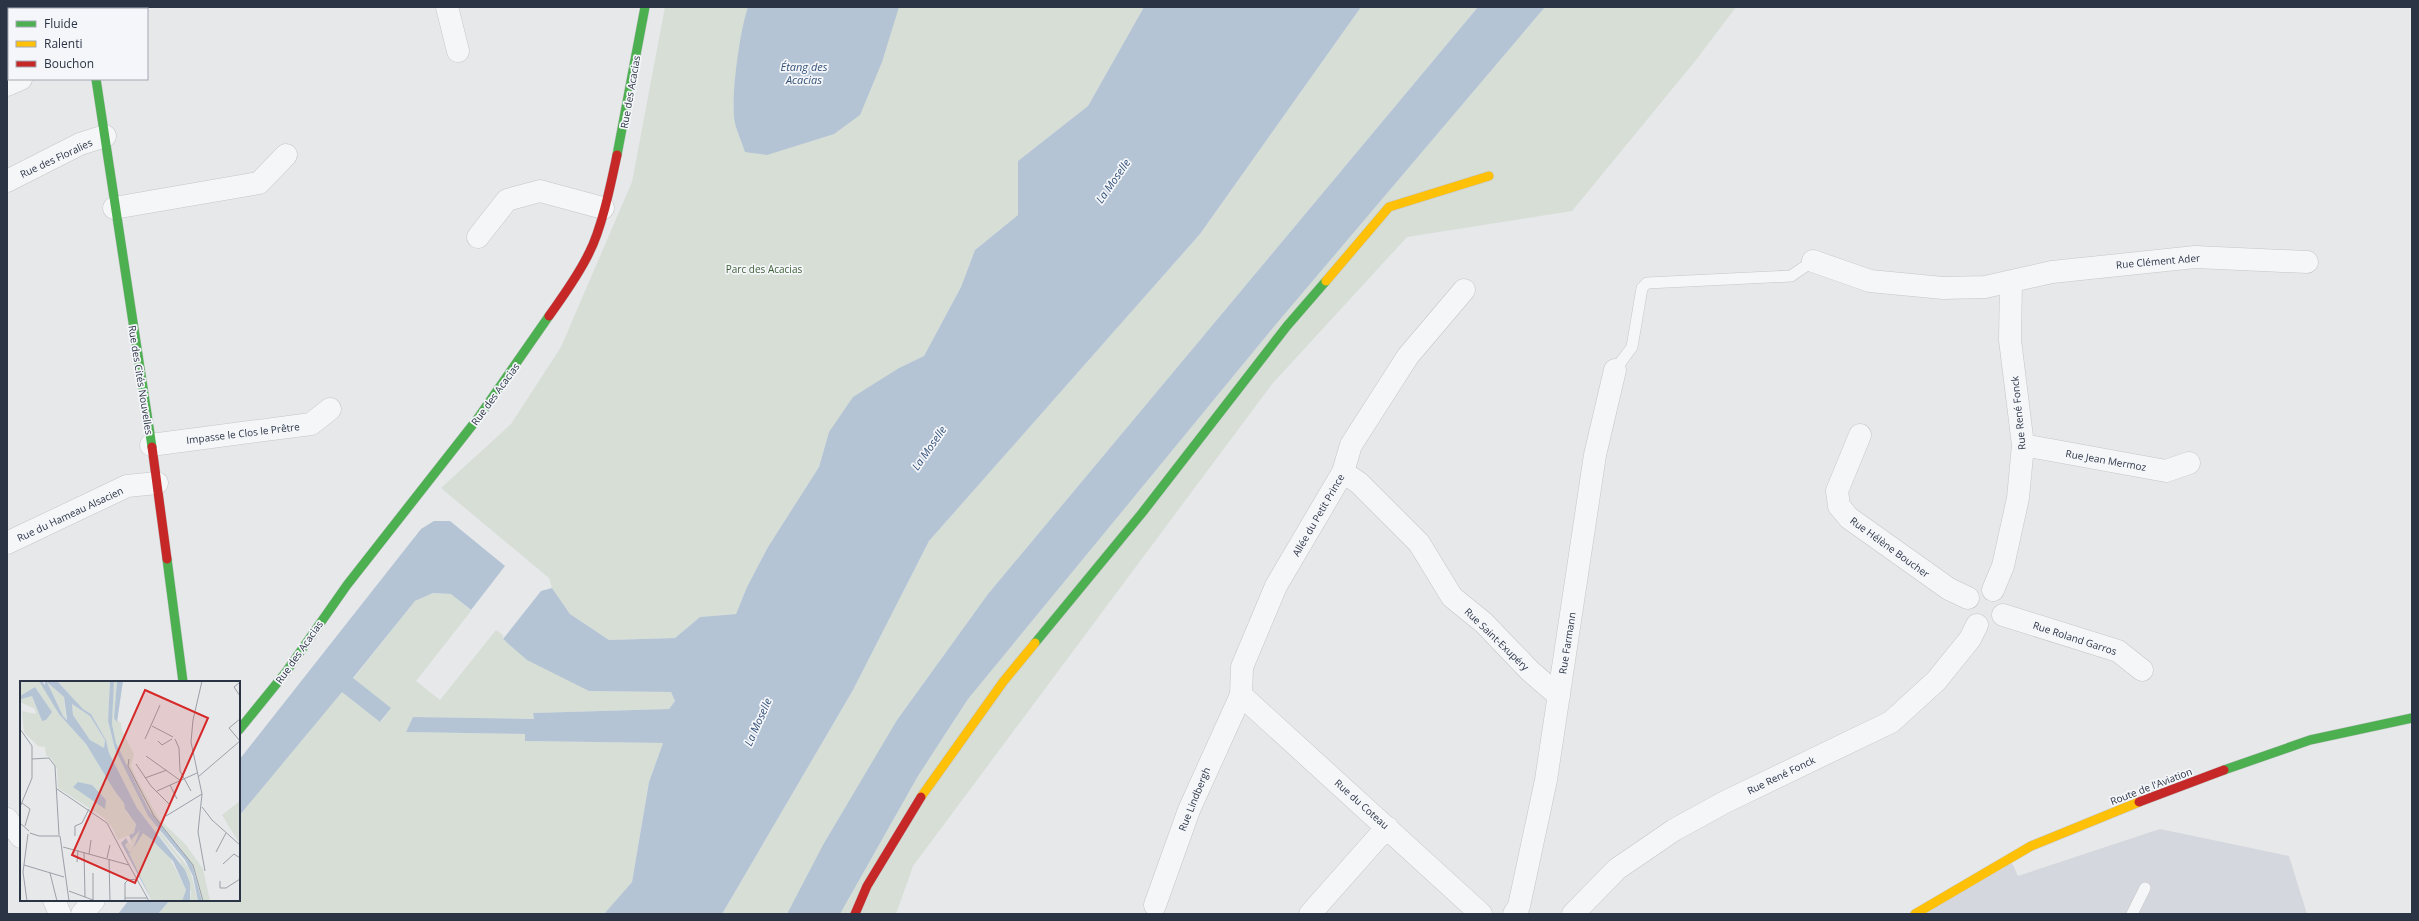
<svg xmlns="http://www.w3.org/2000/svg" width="2419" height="921" viewBox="0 0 2419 921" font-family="'Open Sans',sans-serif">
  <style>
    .built { fill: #d4d7dd }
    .green { fill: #d6ded6 }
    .water { fill: #b4c4d5 }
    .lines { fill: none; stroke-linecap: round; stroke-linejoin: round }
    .lane-casing { stroke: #c4c6c8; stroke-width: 12 }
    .street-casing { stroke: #c4c6c8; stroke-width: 23 }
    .fast-casing { stroke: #c4c6c8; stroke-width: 10 }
    .slow-casing { stroke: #c4c6c8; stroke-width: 10 }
    .jam-casing { stroke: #c4c6c8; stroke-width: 10 }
    .lane { stroke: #f5f6f7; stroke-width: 11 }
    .street { stroke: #f5f6f7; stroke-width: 22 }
    .fast { stroke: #4caf50; stroke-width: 9 }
    .slow { stroke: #ffc107; stroke-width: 9 }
    .jam { stroke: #c62828; stroke-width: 9 }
    .labels { text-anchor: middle; stroke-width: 3.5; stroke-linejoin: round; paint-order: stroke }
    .street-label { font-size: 10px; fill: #2b3445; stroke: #f4f6f9 }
    .park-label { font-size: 10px; fill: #3f6138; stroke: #f4f6f9 }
    .water-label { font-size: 11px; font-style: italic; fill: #34527a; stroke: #f4f6f9 }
    .inset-road { fill: none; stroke: #9ba0a8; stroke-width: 1 }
    .view { fill: #d62828; fill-opacity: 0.15; stroke: #d62828; stroke-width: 2 }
    .inset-edge { fill: none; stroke: #2b3445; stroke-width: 2 }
  </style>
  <rect width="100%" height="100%" fill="#e6e8ea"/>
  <path class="built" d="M 2160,829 L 2289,856 L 2307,914 L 1924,914 L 2012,863 L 2018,876 Z"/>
  <path class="green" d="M 665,7 L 1144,7 L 1088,106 L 1018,161 L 1018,215 L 975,250 L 961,287 L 924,356 L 899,368 L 829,432 L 819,467 L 768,547 L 747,587 L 736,614 L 700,617 L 675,638 L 609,640 L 570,614 L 552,588 L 549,578 L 441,488 L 511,424 L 561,347 L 632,182 Z
    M 1361,7 L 1478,7 L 988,594 L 897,720 L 788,914 L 722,914 L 853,690 L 929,541 L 1200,234 Z
    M 1545,7 L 1736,7 L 1696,60 L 1572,211 L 1407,237 L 1272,384 L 913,866 L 896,914 L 840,914 L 918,776 L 968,699 L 1277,323 Z
    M 433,593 L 452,594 L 471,611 L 416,681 L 440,700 L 496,630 L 503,635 L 503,640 L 589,691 L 671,692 L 675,701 L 669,709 L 533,713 L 534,719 L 413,717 L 406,732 L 525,734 L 525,741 L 663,743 L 649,782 L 632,882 L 604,914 L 158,914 L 170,900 L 239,900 L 239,816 L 342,691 L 381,722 L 391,708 L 353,679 L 415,601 Z"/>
  <path class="water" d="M 748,7 L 899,7 L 882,62 L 860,115 L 834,134 L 767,155 L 745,152 C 742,142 737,132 735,123 C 730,100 740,29 748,7 Z
    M 1144,7 L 1361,7 L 1200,234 L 929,541 L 853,690 L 722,914 L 604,914 L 632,882 L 649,782 L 663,743 L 525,741 L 525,734 L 406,732 L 413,717 L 534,719 L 533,713 L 669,709 L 675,701 L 671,692 L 589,691 L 527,660 L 503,639 L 541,591 L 552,588 L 570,614 L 609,640 L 675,638 L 700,617 L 736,614 L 747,587 L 768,547 L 819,467 L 829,432 L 853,397 L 899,368 L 924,356 L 961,287 L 975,250 L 1018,215 L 1018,161 L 1088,106 Z
    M 1478,7 L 1545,7 L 1277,323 L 968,699 L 918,776 L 840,914 L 787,914 L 823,845 L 897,720 L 988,594 Z
    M 434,521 L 450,521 L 505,566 L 471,610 L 451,594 L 433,593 L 415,601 L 353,678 L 391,708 L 380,722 L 342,692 L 239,816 L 239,760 L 421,529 Z
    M 129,900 L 170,900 L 158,914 L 118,914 Z"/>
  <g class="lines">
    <g class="lane-casing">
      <path id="lane" d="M 1615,370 L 1632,347 L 1642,288 L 1647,283 L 1791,276 L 1813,261
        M 2132,914 L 2145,888"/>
    </g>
    <g class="street-casing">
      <path id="street" d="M 88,7 L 88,9
        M 447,7 L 458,51
        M 7,85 L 21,79
        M 7,181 L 80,144 L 105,136
        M 114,208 L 259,183 L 286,155
        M 478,237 L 507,200 L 540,191 L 603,208
        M 1813,261 L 1870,281 L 1943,288 L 1985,287 L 2052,272 L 2195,257 L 2307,262
        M 1860,435 L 1837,491 L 1839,506 L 1849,518 L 1949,589 L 1968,598
        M 151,445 L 311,424 L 330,409
        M 2023,445 L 2166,471 L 2189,463
        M 1343,472 L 1359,483 L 1419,543 L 1452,597 L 1484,623 L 1530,671 L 1559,696
        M 7,543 L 127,486 L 157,483
        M 1993,590 L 2003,566 L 2018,498 L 2023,445 L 2010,340 L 2011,281
        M 2003,615 L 2118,651 L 2142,670
        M 1241,695 L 1481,914
        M 7,819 L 21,837
        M 54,900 L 60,914
        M 1155,905 L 1189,810 L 1241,695 L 1242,667 L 1276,586 L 1343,472 L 1351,445 L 1408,356 L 1464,290
        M 82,914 L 94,900
        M 1310,914 L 1387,827
        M 1514,914 L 1519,906 L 1546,780 L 1595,455 L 1615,370
        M 1573,914 L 1617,869 L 1674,830 L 1725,802 L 1891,722 L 1936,681 L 1970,639 L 1977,625"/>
    </g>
    <g class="fast-casing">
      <path id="fast" d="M 96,79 L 152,447
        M 617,155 L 645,7
        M 167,559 L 183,682
        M 1035,643 L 1142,513 L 1287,326 L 1326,281
        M 239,730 L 286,672 L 347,585 L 478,418 L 549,316
        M 2224,770 L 2310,740 L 2412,718"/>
    </g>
    <g class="slow-casing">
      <path id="slow" d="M 1326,281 L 1389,207 L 1489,176
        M 921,797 L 1003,682 L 1035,643
        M 1915,914 L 2031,846 L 2139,802"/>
    </g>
    <g class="jam-casing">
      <path id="jam" d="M 549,316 C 563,296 578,276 589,253 C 602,228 611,183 617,155
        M 152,447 L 167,559
        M 2139,802 L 2224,770
        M 855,914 L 867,886 L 921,797"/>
    </g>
    <use href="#lane" class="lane"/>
    <use href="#street" class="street"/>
    <use href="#fast" class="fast"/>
    <use href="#slow" class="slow"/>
    <use href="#jam" class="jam"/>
  </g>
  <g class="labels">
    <g class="street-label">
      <text transform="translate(630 92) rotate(-80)" y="4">Rue des Acacias</text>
      <text transform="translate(56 158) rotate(-25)" y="4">Rue des Floralies</text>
      <text transform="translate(2158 261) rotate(-5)" y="4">Rue Clément Ader</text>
      <text transform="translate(141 380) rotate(81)" y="4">Rue des Cités Nouvelles</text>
      <text transform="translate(495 394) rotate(-54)" y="4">Rue des Acacias</text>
      <text transform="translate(2018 413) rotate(-96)" y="4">Rue René Fonck</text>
      <text transform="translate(243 433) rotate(-7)" y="4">Impasse le Clos le Prêtre</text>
      <text transform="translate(2106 460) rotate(10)" y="4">Rue Jean Mermoz</text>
      <text transform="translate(70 514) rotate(-25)" y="4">Rue du Hameau Alsacien</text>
      <text transform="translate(1318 515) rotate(-60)" y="4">Allée du Petit Prince</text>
      <text transform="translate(1890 547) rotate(36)" y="4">Rue Hélène Boucher</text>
      <text transform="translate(2075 638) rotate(18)" y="4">Rue Roland Garros</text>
      <text transform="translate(1497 639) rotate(44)" y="4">Rue Saint-Exupéry</text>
      <text transform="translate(1567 643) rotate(-81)" y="4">Rue Farmann</text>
      <text transform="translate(299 652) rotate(-55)" y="4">Rue des Acacias</text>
      <text transform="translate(1781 775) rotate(-26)" y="4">Rue René Fonck</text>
      <text transform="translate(2151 786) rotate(-21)" y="4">Route de l'Aviation</text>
      <text transform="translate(1194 799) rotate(-68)" y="4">Rue Lindbergh</text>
      <text transform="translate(1362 804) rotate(42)" y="4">Rue du Coteau</text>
    </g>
    <g class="park-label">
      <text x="764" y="273">Parc des Acacias</text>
    </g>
    <g class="water-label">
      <text x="804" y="71">Étang des<tspan x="804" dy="13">Acacias</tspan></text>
      <text transform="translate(1113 181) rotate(-55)" y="4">La Moselle</text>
      <text transform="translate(929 448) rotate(-55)" y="4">La Moselle</text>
      <text transform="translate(758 722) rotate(-66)" y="4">La Moselle</text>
    </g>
  </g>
  <g transform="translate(20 681)">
    <rect width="220" height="220" fill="#e6e8ea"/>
    <path d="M 0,0 L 19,0 L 25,6 L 39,33 L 66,63 L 94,109 L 104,122 L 106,131 L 116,142 L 114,152 L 98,159 L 92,146 L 83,136 L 38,107 L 37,88 L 32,78 L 26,74 L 25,66 L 18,65 L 4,51 L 2,30 L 16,33 L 15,28 L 0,21 ZM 15,6 L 32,31 L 22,40 L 12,15 L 0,15 ZM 37,0 L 90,0 L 88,40 L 95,68 L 128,135 L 170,189 L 178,220 L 170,220 L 171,211 L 160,180 L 117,127 L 89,72 L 86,59 L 71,33 L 63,28 ZM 94,0 L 97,0 L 94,37 L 101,42 L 102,50 L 114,73 L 111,85 L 117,99 L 139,138 L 166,164 L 183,188 L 190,220 L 182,220 L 176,192 L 160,166 L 129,129 L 96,62 L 92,43 ZM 27,1 L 44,16 L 46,39 L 43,35 ZM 52,23 L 70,35 L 85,59 L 84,68 L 70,59 L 53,34 ZM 220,120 L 220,163 L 202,134 ZM 120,149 L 113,168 L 123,151 L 149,175 L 166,209 L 162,220 L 132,220 L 109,172 L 112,170 L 109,171 L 105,164 L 108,161 L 113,165 L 110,159 Z" fill="#d6ded6" fill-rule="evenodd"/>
    <path d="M 19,0 L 22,0 L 25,4 L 25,0 L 37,0 L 63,28 L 71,33 L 86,59 L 89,72 L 117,127 L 165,189 L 170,202 L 170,220 L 162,220 L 166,209 L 153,180 L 131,158 L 123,152 L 113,168 L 120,149 L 111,159 L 109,154 L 114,152 L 116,143 L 105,128 L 104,122 L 94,109 L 66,63 L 39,33 ZM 27,1 L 44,16 L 47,39 L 43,35 ZM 52,23 L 70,35 L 85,59 L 84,67 L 70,59 L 53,34 ZM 90,0 L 94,0 L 92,43 L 96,62 L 129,129 L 172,183 L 182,220 L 178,220 L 173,195 L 165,179 L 128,135 L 95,68 L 88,40 ZM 97,0 L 103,0 L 97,41 L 94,37 ZM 15,6 L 32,31 L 26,39 L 22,40 L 12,15 L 1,18 L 0,15 ZM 58,101 L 72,104 L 86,119 L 85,128 L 53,106 ZM 106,157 L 108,161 L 105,164 L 109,171 L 113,170 L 109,172 L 132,220 L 101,162 Z" fill="#b4c4d5" fill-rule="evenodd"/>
    <path class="inset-road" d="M 182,0 L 173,39 L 171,61 L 182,113 L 178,151 L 185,190M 220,1 L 214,6 L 220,15M 0,29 L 0,43M 132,45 L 153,56M 0,48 L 12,65 L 12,97 L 0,126M 125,58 L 140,24M 155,58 L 159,67 L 160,90 L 171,110M 138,60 L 142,64 L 152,58M 126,75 L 161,100M 12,78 L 29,77 L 35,85 L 39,154M 109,78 L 108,85 L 134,135 L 173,184 L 183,220M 116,83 L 131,105 L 149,123M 178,96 L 220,60 L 209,47 L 220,38M 125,97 L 147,89M 150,104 L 157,118M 37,108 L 87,142 L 109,184M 137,110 L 177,92M 2,122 L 10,128 L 5,145M 182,126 L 192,139 L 220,164M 146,135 L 182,113M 0,142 L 9,150M 10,152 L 19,155 L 40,155 L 49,220M 55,155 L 55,145 L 62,142 L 69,128M 43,166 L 109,184M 64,171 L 65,216M 196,171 L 206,152M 69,173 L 71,159M 87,177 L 90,164M 89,178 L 90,220M 57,181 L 58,169M 203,183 L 214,173 L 220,177M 4,184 L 44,196M 109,184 L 129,220M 30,192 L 37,220M 73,192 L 73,219M 200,200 L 200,207 L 206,207 L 220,198M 49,210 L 73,219M 105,217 L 127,217M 7,220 L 3,191 L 8,153M 105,220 L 105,202 L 108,199 L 117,198"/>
    <path class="view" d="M 125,9 L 188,37 L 115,202 L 52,174 Z"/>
    <rect width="220" height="220" class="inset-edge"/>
  </g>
  <rect width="2419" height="921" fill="none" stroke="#2b3445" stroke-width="16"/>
  <rect x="8" y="8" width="140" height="72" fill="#f4f6f9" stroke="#a4a8b1"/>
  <rect x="16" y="21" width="20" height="6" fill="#4caf50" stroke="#a4a8b1"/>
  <text x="44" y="28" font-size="12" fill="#2b3445">Fluide</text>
  <rect x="16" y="41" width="20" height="6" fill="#ffc107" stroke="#a4a8b1"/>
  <text x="44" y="48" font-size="12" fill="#2b3445">Ralenti</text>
  <rect x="16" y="61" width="20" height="6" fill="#c62828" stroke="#a4a8b1"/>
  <text x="44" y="68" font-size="12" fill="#2b3445">Bouchon</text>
</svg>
